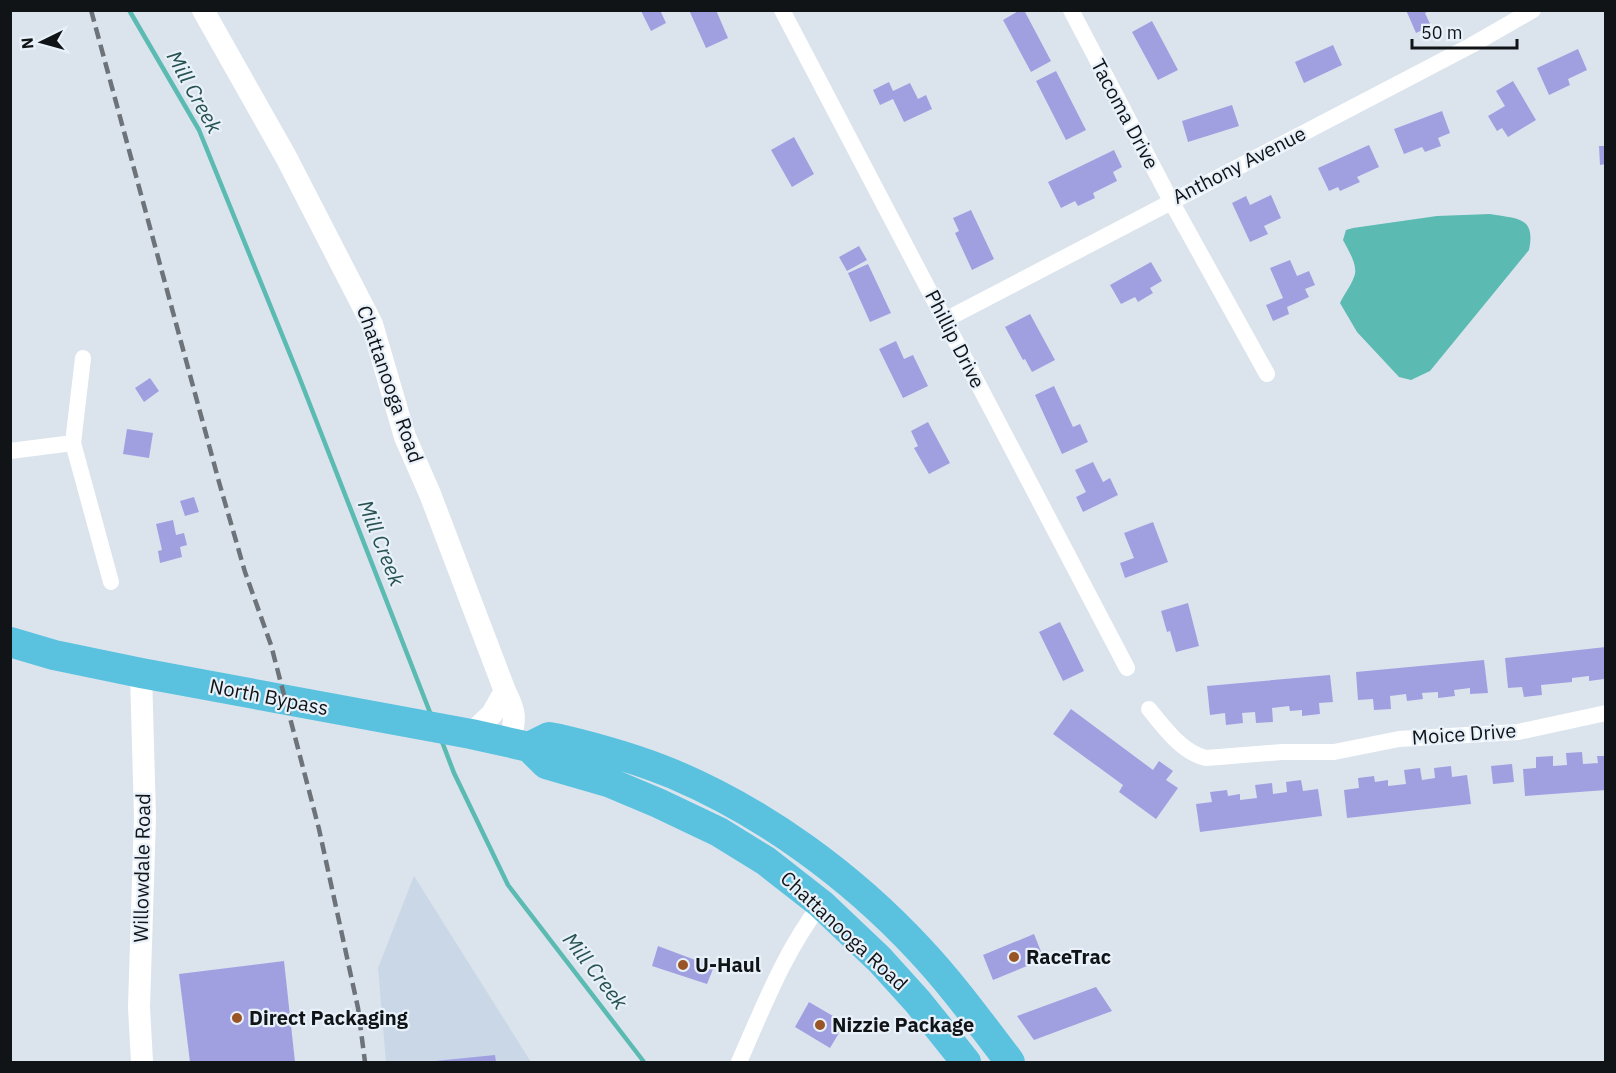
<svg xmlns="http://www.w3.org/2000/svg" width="1616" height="1073" viewBox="0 0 1616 1073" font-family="'IBM Plex Sans',sans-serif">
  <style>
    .built { fill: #cad7e7 }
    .water { fill: #5bbbb2 }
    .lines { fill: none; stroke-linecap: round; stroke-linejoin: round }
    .stream { stroke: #5bbbb2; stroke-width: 4.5 }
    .building { fill: #a0a0e1 }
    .street { stroke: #fff; stroke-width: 16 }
    .secondary { stroke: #fff; stroke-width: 22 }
    .highway { stroke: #5ac2df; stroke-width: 30 }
    .rail { stroke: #6d7379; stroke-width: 4.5; stroke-dasharray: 12 6; stroke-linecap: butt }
    .poi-dot { fill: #995526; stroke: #e8f1fa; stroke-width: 2 }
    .labels { text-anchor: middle; stroke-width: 4.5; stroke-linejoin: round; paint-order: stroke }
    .street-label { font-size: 20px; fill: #111417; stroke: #e8f1fa }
    .poi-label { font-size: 20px; font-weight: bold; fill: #111417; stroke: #e8f1fa; text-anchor: start }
    .water-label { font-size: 21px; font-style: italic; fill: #27524e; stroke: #e8f1fa }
  </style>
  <rect width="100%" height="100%" fill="#dbe4ed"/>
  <path class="built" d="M 414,876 L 531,1062 L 386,1062 L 378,968 Z"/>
  <path class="water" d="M 1490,214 C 1517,219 1536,216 1529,250 L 1430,371 L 1411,380 L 1399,377 L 1357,332 L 1340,303 C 1344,294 1351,286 1354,277 C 1359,266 1348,250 1343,240 L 1346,230 L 1353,228 L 1437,216 Z"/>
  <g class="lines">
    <path class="stream" d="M 129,10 L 199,130 L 298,374 L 431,715
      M 441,739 L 454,773 L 508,885 L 644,1062"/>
  </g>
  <path class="building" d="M 643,10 L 660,10 L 666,23 L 651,31 L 641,11 Z
    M 689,10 L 716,10 L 728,38 L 706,48 Z
    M 1020,10 L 1024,10 L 1051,61 L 1031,72 L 1003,20 Z
    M 1406,10 L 1431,10 L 1425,13 L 1431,26 L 1416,33 Z
    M 1152,21 L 1178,70 L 1158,80 L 1132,32 Z
    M 1333,45 L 1342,65 L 1304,83 L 1295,62 Z
    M 1578,49 L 1587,70 L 1568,79 L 1570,85 L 1549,95 L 1537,68 Z
    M 1056,71 L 1086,130 L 1066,140 L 1036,81 Z
    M 1513,81 L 1536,120 L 1508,137 L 1502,128 L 1497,131 L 1488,116 L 1505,106 L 1496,91 Z
    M 889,82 L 893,91 L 910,83 L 918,99 L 926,95 L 932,109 L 904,122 L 893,99 L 880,105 L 873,90 Z
    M 1232,105 L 1239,126 L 1188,142 L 1182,121 Z
    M 1442,111 L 1450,133 L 1438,138 L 1441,146 L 1425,152 L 1422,147 L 1404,154 L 1394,129 Z
    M 794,137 L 814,174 L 792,187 L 771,150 Z
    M 1369,145 L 1379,167 L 1357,177 L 1360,182 L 1340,191 L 1338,187 L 1329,191 L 1318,168 Z
    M 1599,146 L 1606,146 L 1606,164 L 1600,165 Z
    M 1114,150 L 1122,167 L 1113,172 L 1117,181 L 1093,193 L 1095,198 L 1078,206 L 1075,201 L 1061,208 L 1048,182 Z
    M 1271,195 L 1281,218 L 1264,226 L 1268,234 L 1250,242 L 1232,203 L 1246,196 L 1250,205 Z
    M 971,210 L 994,259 L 972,270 L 955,233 L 959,231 L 953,218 Z
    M 859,246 L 867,260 L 847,271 L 839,257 Z
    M 1290,260 L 1297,276 L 1309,271 L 1315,285 L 1305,289 L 1309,297 L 1287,307 L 1289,314 L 1273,321 L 1266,305 L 1283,298 L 1270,268 Z
    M 1151,262 L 1162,281 L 1150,288 L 1153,293 L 1138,302 L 1135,297 L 1121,304 L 1110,285 Z
    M 868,264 L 891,313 L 870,322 L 848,273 Z
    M 1030,314 L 1055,360 L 1032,372 L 1025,359 L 1023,360 L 1005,327 Z
    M 896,341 L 904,359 L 913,355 L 928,386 L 903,398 L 879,349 Z
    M 150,378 L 159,391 L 144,402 L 135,388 Z
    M 1054,386 L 1073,427 L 1080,424 L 1088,442 L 1062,454 L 1035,395 Z
    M 928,422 L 950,463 L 929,474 L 914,448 L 918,446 L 911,431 Z
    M 127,429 L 153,433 L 149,458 L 123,454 Z
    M 1093,462 L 1103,482 L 1110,478 L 1118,495 L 1083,512 L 1076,497 L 1086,492 L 1075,470 Z
    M 194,497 L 199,512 L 185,516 L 180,501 Z
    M 173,520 L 176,535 L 184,533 L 187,545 L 180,547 L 182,557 L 160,563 L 158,551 L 162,550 L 156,524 Z
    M 1153,522 L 1168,562 L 1125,578 L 1120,563 L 1134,558 L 1124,533 Z
    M 1188,603 L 1199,646 L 1176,652 L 1170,631 L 1167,632 L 1161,611 Z
    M 1060,622 L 1084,671 L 1063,681 L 1039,632 Z
    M 1606,647 L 1604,679 L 1589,681 L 1589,676 L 1572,678 L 1572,682 L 1541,685 L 1542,695 L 1524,697 L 1522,687 L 1508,688 L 1505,658 Z
    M 1484,660 L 1488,693 L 1470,694 L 1470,688 L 1454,690 L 1455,696 L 1438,698 L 1438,692 L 1422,693 L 1423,699 L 1407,701 L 1406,694 L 1390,696 L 1391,709 L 1374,710 L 1373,699 L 1358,700 L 1356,672 Z
    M 1330,675 L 1333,702 L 1319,703 L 1320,714 L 1302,716 L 1302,710 L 1290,711 L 1289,706 L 1272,708 L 1273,722 L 1256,723 L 1255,712 L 1242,713 L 1243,723 L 1226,725 L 1225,713 L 1210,715 L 1207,686 Z
    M 1071,709 L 1153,770 L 1159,761 L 1173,771 L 1166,780 L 1178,788 L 1156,819 L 1119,792 L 1123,785 L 1053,734 Z
    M 1582,752 L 1583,764 L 1598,763 L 1597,756 L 1606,756 L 1606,790 L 1525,796 L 1523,769 L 1536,768 L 1536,757 L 1553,756 L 1553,766 L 1567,765 L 1566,753 Z
    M 1512,764 L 1514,782 L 1493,784 L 1491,766 Z
    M 1451,766 L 1452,777 L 1467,775 L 1471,804 L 1347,818 L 1344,790 L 1359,788 L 1358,778 L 1374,776 L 1375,782 L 1388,780 L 1388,786 L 1406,784 L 1404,770 L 1420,768 L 1422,780 L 1435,778 L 1434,768 Z
    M 1301,780 L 1303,791 L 1318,789 L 1322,816 L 1200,832 L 1196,804 L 1212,802 L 1210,792 L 1227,790 L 1228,796 L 1240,794 L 1240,800 L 1257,798 L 1255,785 L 1272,783 L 1273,794 L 1287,792 L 1286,782 Z
    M 1034,934 L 1044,959 L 993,980 L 983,955 Z
    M 658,946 L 698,961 L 699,958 L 715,964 L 707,984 L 652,966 Z
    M 284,961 L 295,1062 L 190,1062 L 179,974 Z
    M 1096,987 L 1112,1011 L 1034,1040 L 1017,1016 Z
    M 809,1002 L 845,1023 L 830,1048 L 795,1027 Z
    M 495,1055 L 496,1062 L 435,1062 L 435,1061 Z"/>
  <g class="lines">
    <path class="street" d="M 782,10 L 1127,668
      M 1071,10 L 1171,201 L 1267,374
      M 945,320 L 1472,45 L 1533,10
      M 83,358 L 73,443 L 111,582
      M 10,451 L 73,443
      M 1149,709 C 1164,727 1182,753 1206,758 L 1282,752 L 1334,752 L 1399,739 L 1518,732 L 1606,713
      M 739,1062 C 763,1008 784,952 821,904"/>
    <path class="secondary" d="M 203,10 L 286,157 L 372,324 L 405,437 L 430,494 L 505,691 C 517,714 515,719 510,744
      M 141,673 L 145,817 L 139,1007 L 142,1062
      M 471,734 L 492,714 L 505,691"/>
    <path class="highway" d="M 10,642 L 54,655 L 141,673 L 471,734 L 529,747
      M 529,747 L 549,737 L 560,739 C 598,748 637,759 673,774 C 765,813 851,876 919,949 C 952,984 981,1024 1010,1062
      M 529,747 L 546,764 L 608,782 L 658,803 L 719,832 L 766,861 L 821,904 L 880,960 L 918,1002 L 966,1062"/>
    <path class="rail" d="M 91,10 L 219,482 L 245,572 L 271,645 L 319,829 L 358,1008 L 365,1062"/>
  </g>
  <g class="poi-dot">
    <circle cx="1014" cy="957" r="6"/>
    <circle cx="683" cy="965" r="6"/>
    <circle cx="237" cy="1018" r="6"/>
    <circle cx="820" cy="1025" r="6"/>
  </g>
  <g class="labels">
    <g class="street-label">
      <text transform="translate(1125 114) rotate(62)" y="7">Tacoma Drive</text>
      <text transform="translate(1239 165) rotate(-27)" y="7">Anthony Avenue</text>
      <text transform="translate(955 339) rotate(63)" y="7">Phillip Drive</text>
      <text transform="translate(390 384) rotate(71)" y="7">Chattanooga Road</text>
      <text transform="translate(269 697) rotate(11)" y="7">North Bypass</text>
      <text transform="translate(1464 734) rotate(-4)" y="7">Moice Drive</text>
      <text transform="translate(142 868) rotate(-89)" y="7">Willowdale Road</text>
      <text transform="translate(844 931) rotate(43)" y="7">Chattanooga Road</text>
    </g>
    <g class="poi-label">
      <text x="1026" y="964">RaceTrac</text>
      <text x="695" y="972">U-Haul</text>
      <text x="249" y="1025">Direct Packaging</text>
      <text x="832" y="1032">Nizzie Package</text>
    </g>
    <g class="water-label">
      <text transform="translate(194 92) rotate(61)" y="7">Mill Creek</text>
      <text transform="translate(381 543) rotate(68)" y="7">Mill Creek</text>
      <text transform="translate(595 971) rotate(52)" y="7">Mill Creek</text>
    </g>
  </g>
  <rect width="1616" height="1073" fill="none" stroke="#111417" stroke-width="24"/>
  <g transform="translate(42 42) rotate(265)" stroke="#e8f1fa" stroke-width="4.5" paint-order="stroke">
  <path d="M0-4.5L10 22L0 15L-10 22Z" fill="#111417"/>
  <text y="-9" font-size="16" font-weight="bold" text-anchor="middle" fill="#111417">N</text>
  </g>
  <path d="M1412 39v9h105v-9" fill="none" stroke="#111417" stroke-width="3"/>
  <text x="1421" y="39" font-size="18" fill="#111417" stroke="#e8f1fa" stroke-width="4.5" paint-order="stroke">50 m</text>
</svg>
